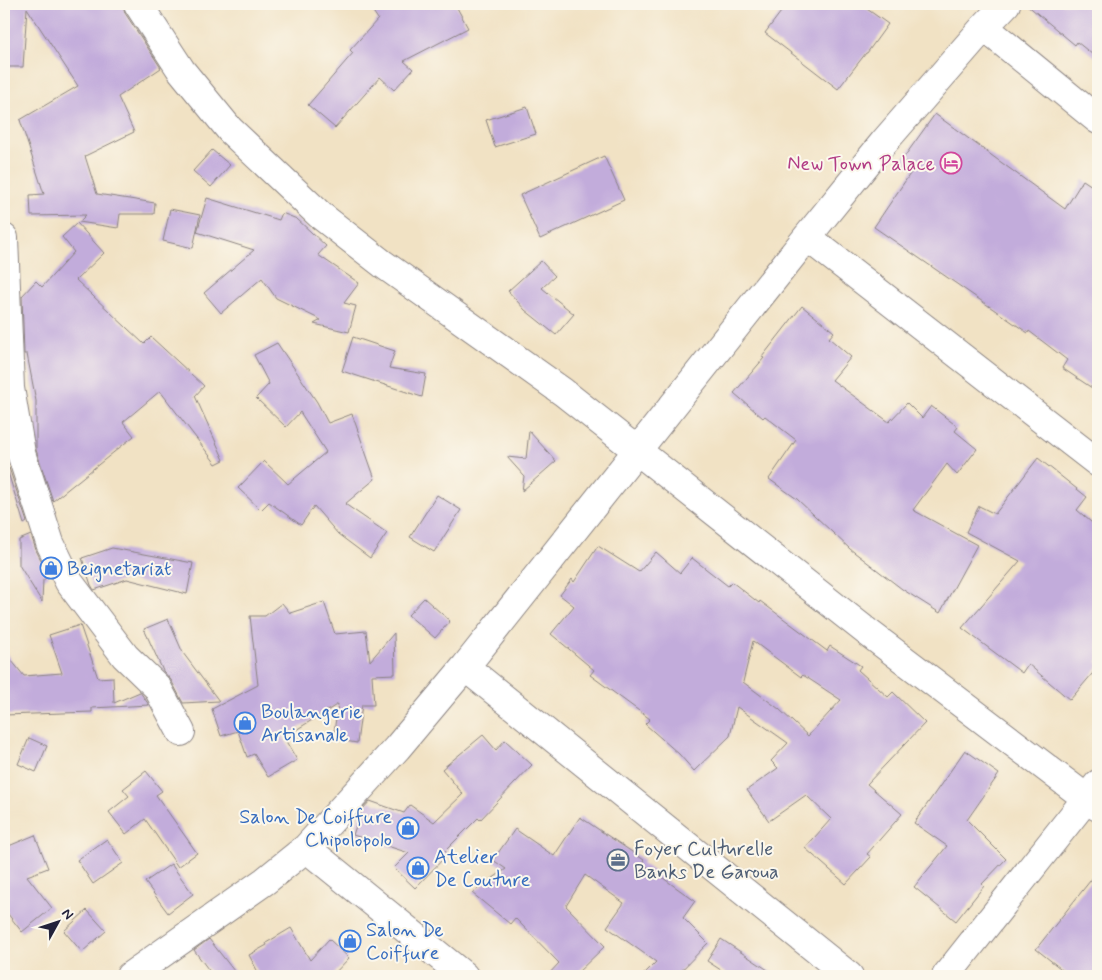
<svg xmlns="http://www.w3.org/2000/svg" width="1102" height="980" viewBox="0 0 1102 980" font-family="Mynerve,sans-serif">
  <style>
    .building { fill: #c2acdb; fill-rule: evenodd }
    .lines { fill: none; stroke-linecap: round; stroke-linejoin: round }
    .minor-casing { stroke: #8a8280; stroke-width: 30 }
    .minor { stroke: #fff; stroke-width: 28 }
    .labels { text-anchor: middle; stroke-width: 4; stroke-linejoin: round; paint-order: stroke }
    .hotel-label { font-size: 20px; fill: #b23c85; stroke: #fbf7ec; text-anchor: end }
    .shop-label { font-size: 20px; fill: #366cbe; stroke: #fbf7ec; text-anchor: start }
    .service-label { font-size: 20px; fill: #4e5e75; stroke: #fbf7ec; text-anchor: start }
  </style>
  <rect width="100%" height="100%" fill="#fbf7ec"/>
  <filter id="ink" filterUnits="userSpaceOnUse"><feTurbulence type="fractalNoise" baseFrequency=".02" numOctaves="2"/><feDisplacementMap in="SourceGraphic" scale="10" xChannelSelector="R" yChannelSelector="G"/><feConvolveMatrix kernelMatrix="1 2 1 2 8 2 1 2 1" color-interpolation-filters="sRGB"/></filter>
  <filter id="wash" filterUnits="userSpaceOnUse"><feTurbulence type="fractalNoise" baseFrequency=".0096" numOctaves="4" result="noise"/><feDisplacementMap in="SourceGraphic" scale="20" xChannelSelector="R" yChannelSelector="G"/><feGaussianBlur stdDeviation="1.12" result="paint"/><feColorMatrix in="noise" values="0 0 0 0 0 0 0 0 0 0 0 0 0 0 0 0 0 1.4 0 .05"/><feComposite in="paint" operator="in"/></filter>
  <g filter="url(#wash)">
    <rect width="100%" height="100%" fill="#f1e2c4"/>
    <g id="blocks">
      <path class="building" d="M 4,4 L 123,4 L 125,13 L 161,68 L 118,97 L 134,132 L 85,156 L 97,194 L 155,203 L 154,214 L 120,214 L 118,228 L 79,222 L 86,215 L 31,216 L 30,195 L 44,194 L 20,120 L 78,86 L 27,8 L 23,67 L 4,67 Z
        M 368,4 L 455,4 L 468,28 L 404,61 L 413,69 L 394,90 L 380,77 L 335,128 L 308,105 L 353,53 L 350,50 L 378,19 Z
        M 787,4 L 860,4 L 888,24 L 867,53 L 866,53 L 838,89 L 765,33 Z
        M 1026,4 L 1092,4 L 1098,9 L 1098,59 L 1077,42 L 1075,45 Z
        M 527,107 L 536,134 L 495,147 L 486,120 Z
        M 935,114 L 1065,209 L 1083,180 L 1098,190 L 1098,392 L 1062,368 L 1067,360 L 1029,331 L 1028,333 L 874,227 L 914,168 L 902,160 Z
        M 212,150 L 230,165 L 211,187 L 193,171 Z
        M 604,156 L 624,200 L 540,239 L 520,195 Z
        M 207,198 L 279,220 L 282,213 L 297,219 L 326,246 L 318,255 L 359,283 L 344,303 L 356,306 L 349,332 L 314,324 L 321,320 L 276,298 L 262,278 L 221,313 L 204,293 L 254,250 L 197,232 Z
        M 170,209 L 200,215 L 193,248 L 163,241 Z
        M 77,223 L 104,253 L 76,280 L 144,344 L 151,337 L 204,386 L 195,396 L 224,460 L 216,464 L 160,391 L 123,422 L 134,436 L 53,501 L 36,450 L 36,401 L 27,354 L 24,354 L 22,296 L 36,281 L 42,287 L 74,252 L 62,237 Z
        M 541,261 L 555,276 L 542,288 L 574,314 L 556,335 L 525,310 L 508,291 Z
        M 802,306 L 834,332 L 829,338 L 851,357 L 832,380 L 889,422 L 907,403 L 922,418 L 931,406 L 958,427 L 955,431 L 977,449 L 957,475 L 947,464 L 913,510 L 977,545 L 940,613 L 902,589 L 850,549 L 797,499 L 769,479 L 796,440 L 765,416 L 763,418 L 734,393 L 764,358 L 762,357 Z
        M 353,337 L 395,351 L 389,368 L 426,374 L 422,397 L 342,371 Z
        M 277,343 L 317,402 L 328,423 L 352,414 L 375,479 L 345,504 L 387,533 L 370,558 L 338,534 L 314,506 L 301,525 L 269,502 L 261,510 L 238,488 L 264,461 L 288,484 L 326,452 L 300,412 L 286,427 L 256,398 L 269,384 L 254,355 Z
        M 529,431 L 556,461 L 522,491 L 524,476 L 507,457 L 526,459 Z
        M 1038,458 L 1087,497 L 1077,510 L 1098,528 L 1098,667 L 1070,700 L 1028,664 L 1022,673 L 962,628 L 1020,561 L 966,532 L 979,506 L 995,514 Z
        M 9,468 L 27,522 L 24,524 L 7,469 Z
        M 437,495 L 461,510 L 434,552 L 410,537 Z
        M 31,535 L 36,550 L 49,576 L 43,580 L 42,602 L 19,565 L 19,540 Z
        M 598,546 L 639,572 L 656,552 L 680,573 L 692,558 L 728,586 L 732,582 L 759,603 L 760,601 L 827,651 L 830,646 L 861,666 L 858,670 L 888,697 L 893,692 L 925,723 L 867,784 L 902,814 L 867,854 L 871,857 L 846,884 L 805,848 L 831,819 L 806,795 L 769,821 L 747,790 L 778,768 L 771,761 L 788,743 L 737,707 L 730,736 L 694,771 L 679,754 L 645,724 L 650,719 L 590,675 L 594,670 L 551,634 L 574,606 L 560,595 L 572,579 L 574,582 ZM 753,641 L 801,677 L 803,675 L 841,700 L 808,736 L 779,709 L 743,682 Z
        M 112,548 L 193,563 L 187,594 L 127,579 L 94,590 L 91,585 L 82,558 Z
        M 424,598 L 450,621 L 435,638 L 408,615 Z
        M 324,602 L 335,634 L 366,631 L 370,661 L 394,633 L 395,674 L 372,675 L 374,705 L 362,705 L 357,743 L 333,739 L 338,704 L 291,733 L 280,731 L 297,760 L 268,777 L 254,754 L 247,757 L 238,731 L 221,736 L 212,709 L 258,685 L 250,616 L 265,616 L 282,603 L 290,613 Z
        M 168,619 L 183,653 L 219,701 L 183,703 L 171,680 L 163,671 L 144,629 Z
        M 80,625 L 98,678 L 113,677 L 114,703 L 140,692 L 149,705 L 92,708 L 92,712 L 4,715 L 4,651 L 24,676 L 62,673 L 49,635 Z
        M 483,735 L 496,750 L 505,740 L 532,765 L 480,820 L 478,818 L 445,851 L 448,854 L 415,888 L 394,868 L 409,853 L 353,835 L 361,811 L 370,801 L 404,813 L 410,805 L 434,822 L 463,794 L 442,769 Z
        M 29,738 L 47,746 L 36,772 L 18,764 Z
        M 965,750 L 999,774 L 967,820 L 1006,859 L 982,884 L 984,886 L 956,921 L 914,887 L 947,846 L 914,823 Z
        M 146,771 L 162,791 L 156,795 L 197,853 L 178,867 L 145,819 L 126,834 L 109,812 L 129,796 L 123,789 Z
        M 580,817 L 644,860 L 642,863 L 695,901 L 683,918 L 708,943 L 676,976 L 642,976 L 656,962 L 607,927 L 624,903 L 585,875 L 566,906 L 605,946 L 574,976 L 547,976 L 559,963 L 515,918 L 510,924 L 472,893 L 506,869 L 493,860 L 515,829 L 554,856 Z
        M 35,835 L 48,868 L 27,876 L 52,908 L 22,932 L 4,909 L 4,848 Z
        M 107,839 L 123,863 L 93,884 L 77,860 Z
        M 171,864 L 193,894 L 168,913 L 145,882 Z
        M 1098,871 L 1098,976 L 1070,976 L 1036,949 Z
        M 87,910 L 106,931 L 82,952 L 64,931 Z
        M 291,928 L 310,960 L 329,939 L 349,958 L 332,976 L 260,976 L 249,955 L 267,945 L 266,943 Z
        M 209,939 L 238,976 L 213,976 L 194,950 Z
        M 721,939 L 777,976 L 730,976 L 707,961 Z"/>
    </g>
  </g>
  <g filter="url(#ink)">
    <use href="#blocks" fill-opacity="0" stroke="#8a8280" stroke-width="1"/>
    <g class="lines">
      <g class="minor-casing">
        <path id="minor" d="M 138,4 L 181,70 L 230,130 L 320,215 L 383,264 L 563,392 L 866,631 L 1098,807
          M 984,27 L 1098,120
          M 807,237 L 1098,463
          M 4,238 L 10,388 L 21,453 L 50,543 L 69,582 L 125,656 L 157,687 L 181,732
          M 465,667 L 849,976
          M 306,848 L 464,976
          M 130,976 L 265,881 L 306,848 L 397,748 L 465,667 L 807,237 L 884,142 L 984,27 L 1006,4
          M 946,976 L 1098,784"/>
      </g>
      <use href="#minor" class="minor"/>
    </g>
  </g>
  <defs>
    <g id="hotel-ring" transform="scale(1.125)"><circle r="9.5" fill="#fbf7ec" stroke="#d1479c" stroke-width="1.5"/><path d="M-6-4.5h1.5V1H6V5H4.5V3h-9V5H-6ZM-4 0a1.8 1.8 0 1 1 3.6 0ZM.5 0V-2.5h3Q6-2.5 6 0Z" fill="#d1479c"/></g>
    <g id="shop-ring" transform="scale(1.125)"><circle r="9.5" fill="#fbf7ec" stroke="#3f7fe0" stroke-width="1.5"/><path d="M-5-2.5h2.3a2.7 3.5 0 0 1 5.4 0H5L5.5 6h-11ZM-1.5-2.5h3a1.5 2.3 0 0 0-3 0Z" fill="#3f7fe0"/></g>
    <g id="office-ring" transform="scale(1.125)"><circle r="9.5" fill="#fbf7ec" stroke="#5c6f8a" stroke-width="1.5"/><path d="M-6-3h4V-5.5h4V-3h4V5H-6ZM-1-4.5V-3h2v-1.5ZM-6 0V1H6V0Z" fill="#5c6f8a"/></g>
  </defs>
  <g fill-rule="evenodd">
    <use href="#hotel-ring" x="951" y="163"/>
    <use href="#shop-ring" x="51" y="568"/>
    <use href="#shop-ring" x="245" y="723"/>
    <use href="#shop-ring" x="408" y="828"/>
    <use href="#office-ring" x="618" y="860"/>
    <use href="#shop-ring" x="418" y="868"/>
    <use href="#shop-ring" x="350" y="941"/>
  </g>
  <g class="labels">
    <g class="hotel-label">
      <text x="935" y="170">New Town Palace</text>
    </g>
    <g class="shop-label">
      <text x="67" y="575">Beignetariat</text>
      <text x="261" y="718">Boulangerie<tspan x="261" dy="23">Artisanale</tspan></text>
      <text x="392" y="823" text-anchor="end">Salon De Coiffure<tspan x="392" dy="23">Chipolopolo</tspan></text>
      <text x="434" y="863">Atelier<tspan x="434" dy="23">De Couture</tspan></text>
      <text x="366" y="936">Salon De<tspan x="366" dy="23">Coiffure</tspan></text>
    </g>
    <g class="service-label">
      <text x="634" y="855">Foyer Culturelle<tspan x="634" dy="23">Banks De Garoua</tspan></text>
    </g>
  </g>
  <rect width="1102" height="980" fill="none" stroke="#fbf7ec" stroke-width="20"/>
  <g transform="translate(58 922) rotate(50)" stroke="#fbf7ec" stroke-width="4" paint-order="stroke">
  <path d="M0-4L9 19L0 12L-9 19Z" fill="#22223b"/>
  <text y="-8" font-size="14" font-weight="bold" text-anchor="middle" fill="#22223b">N</text>
  </g>
</svg>
